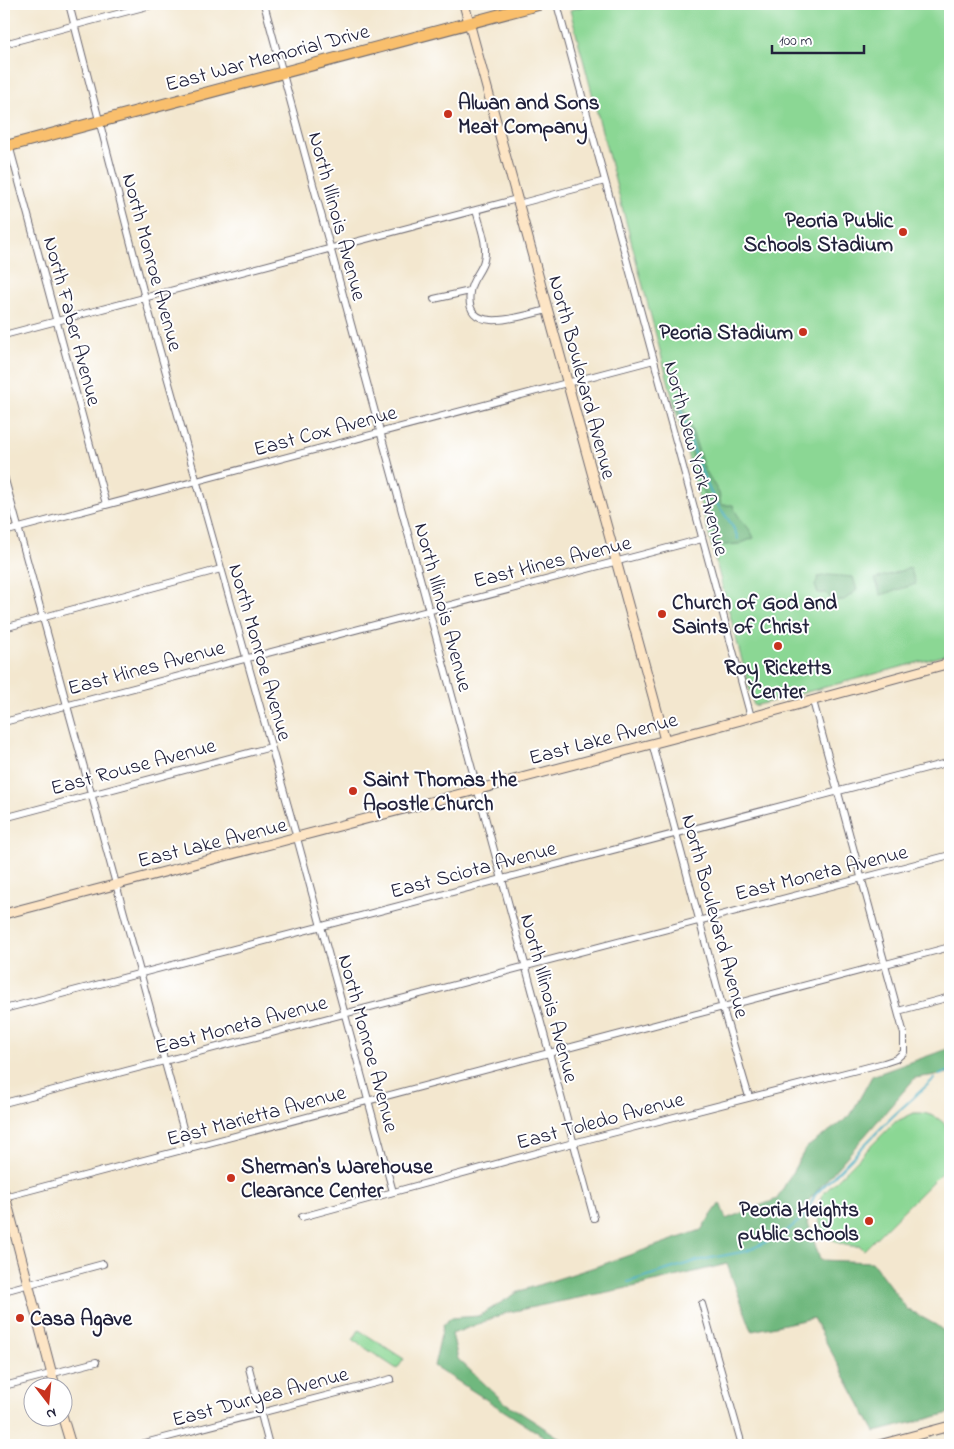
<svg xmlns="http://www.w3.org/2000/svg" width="954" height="1449" viewBox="0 0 954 1449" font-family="'Indie Flower',sans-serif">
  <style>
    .green { fill: #8bd794; stroke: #567c68 }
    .forest { fill: #70b87e; stroke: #496d5c }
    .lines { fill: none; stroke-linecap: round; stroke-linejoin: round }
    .stream { stroke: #45afc4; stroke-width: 2 }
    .street-casing { stroke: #6b676f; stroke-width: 8 }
    .secondary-casing { stroke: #6b676f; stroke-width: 11 }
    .highway-casing { stroke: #6b676f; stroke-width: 13 }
    .street { stroke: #fff; stroke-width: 6 }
    .secondary { stroke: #fde5c5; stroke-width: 9 }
    .highway { stroke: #f9bf6d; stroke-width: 11 }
    .poi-dot { fill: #c8321e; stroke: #fff; stroke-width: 2 }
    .labels { text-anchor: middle; stroke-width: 4; stroke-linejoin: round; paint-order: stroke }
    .street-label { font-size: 21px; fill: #22223b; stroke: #fff }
    .poi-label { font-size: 21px; font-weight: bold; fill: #22223b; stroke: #fff; text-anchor: start }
  </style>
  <rect width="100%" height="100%" fill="#fff"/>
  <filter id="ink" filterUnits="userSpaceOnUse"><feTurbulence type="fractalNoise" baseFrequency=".02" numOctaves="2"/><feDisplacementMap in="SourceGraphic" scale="10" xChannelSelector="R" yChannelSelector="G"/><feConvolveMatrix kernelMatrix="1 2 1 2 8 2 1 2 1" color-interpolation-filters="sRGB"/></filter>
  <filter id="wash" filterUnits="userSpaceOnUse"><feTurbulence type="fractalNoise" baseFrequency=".0096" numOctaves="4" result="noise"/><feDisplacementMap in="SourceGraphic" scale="20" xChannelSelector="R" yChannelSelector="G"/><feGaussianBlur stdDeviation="1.12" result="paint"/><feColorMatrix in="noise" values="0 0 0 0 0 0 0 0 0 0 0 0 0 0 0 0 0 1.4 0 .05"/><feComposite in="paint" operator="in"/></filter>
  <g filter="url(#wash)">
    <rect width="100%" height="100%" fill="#f3e7cf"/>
    <path class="green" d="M 594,4 L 950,4 L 950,654 L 754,706 L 570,10 Z
      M 914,1113 C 930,1112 942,1118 950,1131 L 950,1164 L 864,1250 L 860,1246 C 830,1249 809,1223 822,1195 L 895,1122 Z
      M 359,1330 L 404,1359 L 397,1369 L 353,1340 Z"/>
    <path class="forest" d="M 681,397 L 704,468 L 719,493 L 721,505 L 733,505 C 738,521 748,523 754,538 L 739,544 L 713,546 L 714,529 L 676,401 Z
      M 910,568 L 916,584 L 881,595 L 875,579 Z
      M 828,575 L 853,577 L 857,590 L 844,600 L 833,601 L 826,593 L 818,593 L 815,586 L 818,577 Z
      M 950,1048 L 950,1073 L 915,1078 L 803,1207 L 820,1260 L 872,1262 L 907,1309 L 936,1325 L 950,1336 L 950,1413 L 875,1432 L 813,1318 L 752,1331 L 727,1264 L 637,1286 L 509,1312 L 452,1334 L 458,1359 L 504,1402 L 566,1442 L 563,1445 L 557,1445 L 434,1366 L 443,1326 L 450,1318 L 479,1316 L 520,1291 L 604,1264 L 701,1230 L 720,1203 L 726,1219 L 777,1199 L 806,1148 L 850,1116 L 872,1076 Z"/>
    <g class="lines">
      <path class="stream" d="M 679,399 C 688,433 699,472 716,502 C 724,515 734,524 738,539
        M 939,1075 L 950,1071
        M 628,1282 L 696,1261 L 747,1251 L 783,1234 L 805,1216 L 815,1195 L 893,1116 L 934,1079"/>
    </g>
  </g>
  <g filter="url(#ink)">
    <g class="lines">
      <g class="street-casing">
        <path id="street" d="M 69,4 L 145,298 L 297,838 L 393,1192
          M 264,4 L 594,1218
          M 557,4 L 751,717
          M 4,44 L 155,4
          M 9,145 L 106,504
          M 518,204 L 605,181
          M 476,210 C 480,226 488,244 484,260 C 482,271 471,279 470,292 C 463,338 525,315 547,310
          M 434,299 L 470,291
          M 4,335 L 517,199
          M 4,476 L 189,1150
          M 4,532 L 654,360
          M 4,628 L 221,569
          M 4,722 L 702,539
          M 652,743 L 723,1009 L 749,1097
          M 4,818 L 271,747
          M 4,1009 L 950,762
          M 898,1011 L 950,997
          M 4,1103 L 950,855
          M 4,1197 L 950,947
          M 302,1217 L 573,1143 L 884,1063 L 896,1059 L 904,1052 L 904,1034 L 813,701
          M 4,1291 L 103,1264
          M 702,1304 L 742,1445
          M 249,1368 L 269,1445
          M 4,1386 L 96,1362
          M 137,1445 L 391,1379
          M 498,1445 L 499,1445"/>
      </g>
      <g class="secondary-casing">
        <path id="secondary" d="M 464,4 L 665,740
          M 4,914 L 708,729 L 950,663
          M 4,1192 L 55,1386
          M 62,1415 L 71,1445
          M 879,1445 L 950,1426"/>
      </g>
      <g class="highway-casing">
        <path id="highway" d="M 4,147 L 540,4"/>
      </g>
      <use href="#street" class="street"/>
      <use href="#secondary" class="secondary"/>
      <use href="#highway" class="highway"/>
    </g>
  </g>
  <g class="poi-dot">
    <circle cx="448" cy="114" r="5"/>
    <circle cx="903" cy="232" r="5"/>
    <circle cx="803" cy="332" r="5"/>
    <circle cx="662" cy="614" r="5"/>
    <circle cx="778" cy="646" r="5"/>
    <circle cx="353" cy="791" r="5"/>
    <circle cx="231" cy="1178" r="5"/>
    <circle cx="869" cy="1221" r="5"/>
    <circle cx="20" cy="1318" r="5"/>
  </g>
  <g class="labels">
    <g class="street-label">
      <text transform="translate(267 57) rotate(-15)" y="7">East War Memorial Drive</text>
      <text transform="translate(338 216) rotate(75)" y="7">North Illinois Avenue</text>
      <text transform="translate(153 262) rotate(75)" y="7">North Monroe Avenue</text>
      <text transform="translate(73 321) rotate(75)" y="7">North Faber Avenue</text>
      <text transform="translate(583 377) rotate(75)" y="7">North Boulevard Avenue</text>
      <text transform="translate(325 430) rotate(-15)" y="7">East Cox Avenue</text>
      <text transform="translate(697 458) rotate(75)" y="7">North New York Avenue</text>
      <text transform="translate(552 561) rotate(-14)" y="7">East Hines Avenue</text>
      <text transform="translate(444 607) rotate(75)" y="7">North Illinois Avenue</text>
      <text transform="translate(261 652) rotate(74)" y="7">North Monroe Avenue</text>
      <text transform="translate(146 667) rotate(-15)" y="7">East Hines Avenue</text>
      <text transform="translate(603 738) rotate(-15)" y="7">East Lake Avenue</text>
      <text transform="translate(133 766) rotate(-15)" y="7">East Rouse Avenue</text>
      <text transform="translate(212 842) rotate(-14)" y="7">East Lake Avenue</text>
      <text transform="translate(473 869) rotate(-15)" y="7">East Sciota Avenue</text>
      <text transform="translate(821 872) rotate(-14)" y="7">East Moneta Avenue</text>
      <text transform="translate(716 916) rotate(75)" y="7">North Boulevard Avenue</text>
      <text transform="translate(550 998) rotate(75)" y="7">North Illinois Avenue</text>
      <text transform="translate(241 1024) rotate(-15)" y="7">East Moneta Avenue</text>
      <text transform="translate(369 1043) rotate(75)" y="7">North Monroe Avenue</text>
      <text transform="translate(256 1115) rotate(-15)" y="7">East Marietta Avenue</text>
      <text transform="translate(600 1120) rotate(-15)" y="7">East Toledo Avenue</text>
      <text transform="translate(260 1396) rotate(-15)" y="7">East Duryea Avenue</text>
    </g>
    <g class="poi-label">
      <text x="458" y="109">Alwan and Sons<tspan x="458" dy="24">Meat Company</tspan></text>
      <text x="893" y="227" text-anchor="end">Peoria Public<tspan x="893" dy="24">Schools Stadium</tspan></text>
      <text x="793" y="339" text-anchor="end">Peoria Stadium</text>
      <text x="672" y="609">Church of God and<tspan x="672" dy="24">Saints of Christ</tspan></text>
      <text x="778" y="674" text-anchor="middle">Roy Ricketts<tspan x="778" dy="24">Center</tspan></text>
      <text x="363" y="786">Saint Thomas the<tspan x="363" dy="24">Apostle Church</tspan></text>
      <text x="241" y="1173">Sherman's Warehouse<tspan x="241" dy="24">Clearance Center</tspan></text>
      <text x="859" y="1216" text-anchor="end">Peoria Heights<tspan x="859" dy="24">public schools</tspan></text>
      <text x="30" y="1325">Casa Agave</text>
    </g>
  </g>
  <rect width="954" height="1449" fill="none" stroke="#fff" stroke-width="20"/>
  <g transform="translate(48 1402) rotate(164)"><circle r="24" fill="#ffffff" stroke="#a7a7b1"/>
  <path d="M0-4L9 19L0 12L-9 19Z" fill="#c8321e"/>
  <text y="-8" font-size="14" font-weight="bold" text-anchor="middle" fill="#22223b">N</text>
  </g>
  <path d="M772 45v8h92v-8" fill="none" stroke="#22223b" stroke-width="2.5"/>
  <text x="779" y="45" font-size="15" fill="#22223b" stroke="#ffffff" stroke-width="4" paint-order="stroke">100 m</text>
</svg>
